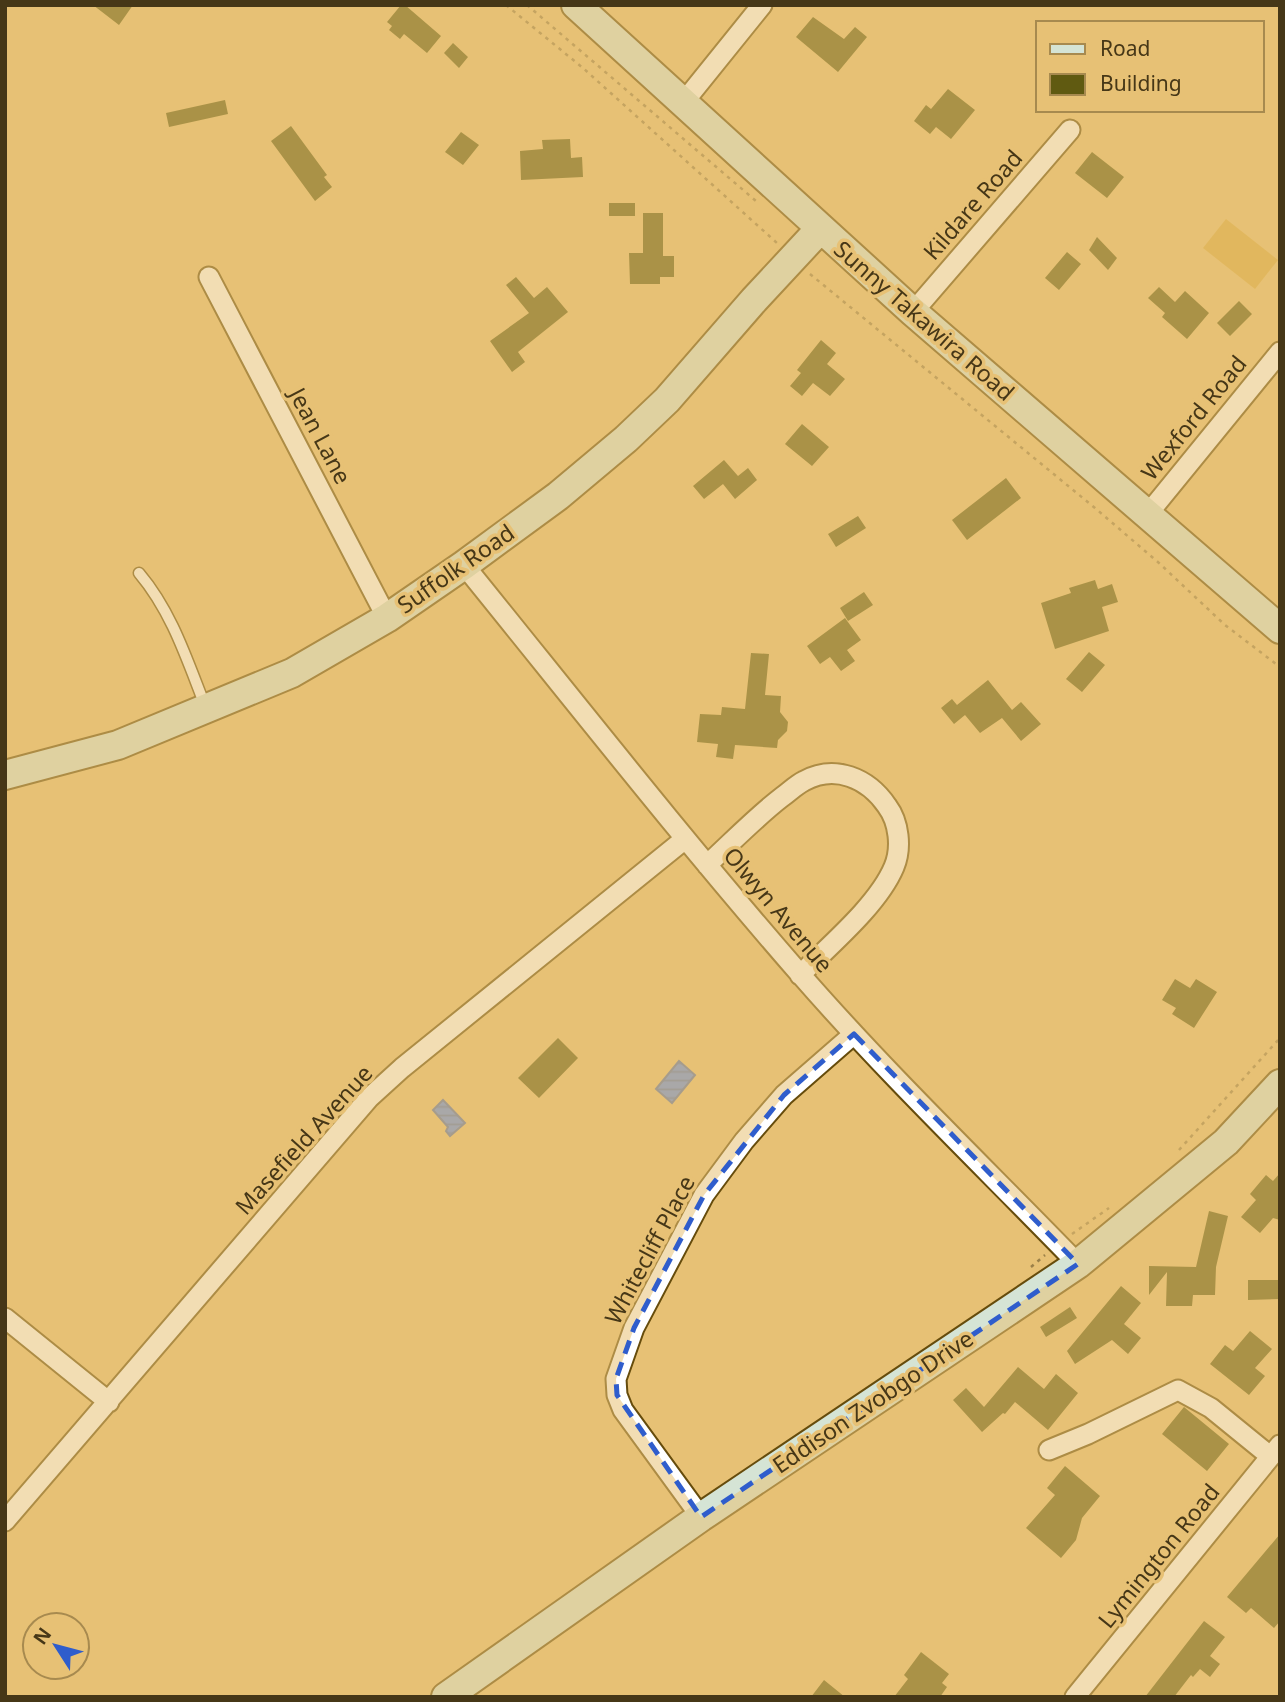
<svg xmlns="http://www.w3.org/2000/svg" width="1285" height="1702" viewBox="0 0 1285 1702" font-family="'Noto Sans',sans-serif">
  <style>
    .green { fill: #daac44 }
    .water { fill: url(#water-rules); stroke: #5770a9; stroke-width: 2 }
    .building { fill: #605a11 }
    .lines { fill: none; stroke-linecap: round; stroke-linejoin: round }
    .lane-casing { stroke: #664c0c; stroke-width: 13 }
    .street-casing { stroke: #664c0c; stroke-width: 23 }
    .secondary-casing { stroke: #664c0c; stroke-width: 32 }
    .path { stroke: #9b8049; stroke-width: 2.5; stroke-dasharray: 3.5 5; stroke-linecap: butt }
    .lane { stroke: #fff; stroke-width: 10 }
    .street { stroke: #fff; stroke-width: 19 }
    .secondary { stroke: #d5e4d5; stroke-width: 28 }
    .marked { fill: none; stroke: #2f5dcc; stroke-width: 5; stroke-dasharray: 14 9; stroke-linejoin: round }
    .labels { text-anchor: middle; stroke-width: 7; stroke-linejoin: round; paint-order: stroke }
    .street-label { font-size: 23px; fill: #463717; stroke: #e7c175 }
  </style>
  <defs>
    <pattern id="water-rules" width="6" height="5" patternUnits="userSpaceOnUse" patternTransform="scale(1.75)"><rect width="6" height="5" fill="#5e89e7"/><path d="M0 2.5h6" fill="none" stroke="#4f71ba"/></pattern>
  </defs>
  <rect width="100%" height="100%" fill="#e7c175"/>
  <path class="green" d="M 1226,219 L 1278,260 L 1255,289 L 1203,248 Z"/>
  <path class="water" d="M 679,1061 L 695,1075 L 672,1103 L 656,1089 Z
    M 443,1100 L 465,1123 L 450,1136 L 446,1131 L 448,1127 L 433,1110 Z"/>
  <path class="building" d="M 93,5 L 133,5 L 119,25 Z
    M 401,5 L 405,5 L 441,36 L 427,53 L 404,34 L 400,39 L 389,30 L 392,26 L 387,22 Z
    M 813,17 L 844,39 L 855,27 L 867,37 L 838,72 L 796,37 Z
    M 453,43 L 468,57 L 459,68 L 444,53 Z
    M 948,89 L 975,110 L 951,139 L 936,127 L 930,134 L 914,121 L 926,105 L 931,109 Z
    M 225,100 L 228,114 L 169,127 L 166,113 Z
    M 291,126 L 327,175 L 324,177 L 332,187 L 315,201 L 271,141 Z
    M 461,132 L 479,145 L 463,165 L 445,152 Z
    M 570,139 L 571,158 L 582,157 L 583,177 L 521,180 L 520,151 L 543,149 L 542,140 Z
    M 1092,152 L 1124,177 L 1107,198 L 1075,173 Z
    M 609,203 L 635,203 L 635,216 L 609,216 Z
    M 643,213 L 663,213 L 663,256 L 674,256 L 674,277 L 660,277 L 660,284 L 630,284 L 629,253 L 643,253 Z
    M 1097,237 L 1117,258 L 1108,270 L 1089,250 Z
    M 1067,252 L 1081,264 L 1059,290 L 1045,278 Z
    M 516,277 L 534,298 L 547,287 L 568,312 L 518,352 L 525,362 L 512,372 L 490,341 L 529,313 L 506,285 Z
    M 1159,287 L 1175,302 L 1185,291 L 1209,313 L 1187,339 L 1162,317 L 1165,313 L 1148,298 Z
    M 1239,301 L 1252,314 L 1230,336 L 1217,323 Z
    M 821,340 L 836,353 L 827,364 L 845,379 L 830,396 L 813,383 L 802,396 L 790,386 L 801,373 L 797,370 Z
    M 802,424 L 829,447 L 812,466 L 785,444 Z
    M 724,460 L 738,476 L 748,468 L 757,480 L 735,499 L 723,484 L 704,499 L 693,486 Z
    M 1006,478 L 1021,498 L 967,540 L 952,520 Z
    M 858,516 L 866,528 L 836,547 L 828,534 Z
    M 1095,580 L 1098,589 L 1112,584 L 1118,602 L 1102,607 L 1109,631 L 1055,649 L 1041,603 L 1071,593 L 1069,588 Z
    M 864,592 L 873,605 L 848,621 L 840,608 Z
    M 845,618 L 861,640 L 847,650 L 855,661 L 841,671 L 830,657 L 820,664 L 807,646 Z
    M 1089,652 L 1105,665 L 1082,692 L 1066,679 Z
    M 751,653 L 769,654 L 765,695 L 781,696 L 780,712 L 788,722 L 787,731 L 778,740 L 777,748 L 735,745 L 733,759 L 716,757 L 718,744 L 697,742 L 700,714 L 721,715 L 722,707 L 745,709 Z
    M 988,680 L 1012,710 L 1021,702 L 1041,724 L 1021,741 L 1002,718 L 980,733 L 965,715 L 954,724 L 941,708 L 952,699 L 957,705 Z
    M 1175,979 L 1190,988 L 1196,979 L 1217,992 L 1194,1028 L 1172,1014 L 1176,1008 L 1162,1000 Z
    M 558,1038 L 578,1058 L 539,1098 L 518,1078 Z
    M 1280,1173 L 1280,1220 L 1273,1218 L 1260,1233 L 1241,1217 L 1256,1200 L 1250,1194 L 1266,1175 L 1273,1181 Z
    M 1209,1211 L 1228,1216 L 1216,1267 L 1215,1295 L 1193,1295 L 1192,1306 L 1166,1306 L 1167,1272 L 1149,1295 L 1149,1266 L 1196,1267 Z
    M 1248,1280 L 1280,1280 L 1280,1299 L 1248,1300 Z
    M 1121,1286 L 1141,1303 L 1124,1324 L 1141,1338 L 1128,1354 L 1112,1340 L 1075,1364 L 1067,1351 Z
    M 1070,1307 L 1077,1318 L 1046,1337 L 1040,1327 Z
    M 1250,1331 L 1272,1349 L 1255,1368 L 1265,1376 L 1249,1395 L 1210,1364 L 1225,1345 L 1233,1351 Z
    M 1018,1367 L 1044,1389 L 1056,1374 L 1078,1393 L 1048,1430 L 1015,1402 L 1005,1414 L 1003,1413 L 982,1432 L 953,1400 L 966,1388 L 984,1407 Z
    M 1184,1407 L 1229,1444 L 1207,1471 L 1162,1434 Z
    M 1065,1466 L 1100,1496 L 1082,1518 L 1076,1540 L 1061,1558 L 1026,1528 L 1055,1495 L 1047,1488 Z
    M 1280,1534 L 1280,1621 L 1274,1628 L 1251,1608 L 1246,1613 L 1227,1597 Z
    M 1204,1621 L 1225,1637 L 1210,1656 L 1220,1664 L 1210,1677 L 1200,1669 L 1193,1677 L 1191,1675 L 1174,1697 L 1145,1697 Z
    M 921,1652 L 949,1674 L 942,1683 L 947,1687 L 940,1697 L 894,1697 L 908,1679 L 904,1675 Z
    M 824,1680 L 845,1697 L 811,1697 Z"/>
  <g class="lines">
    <g class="lane-casing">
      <path id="lane" d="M 139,573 C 172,612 187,660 206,708"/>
    </g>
    <g class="street-casing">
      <path id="street" d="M 683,103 L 762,5
        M 209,277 L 387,618
        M 913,312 L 1070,130
        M 1147,515 L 1280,352
        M 464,565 C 575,702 684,841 800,974 C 888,1075 985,1168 1078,1264
        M 707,865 C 732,842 756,817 782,797 C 789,792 796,785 804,781 C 835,764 868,778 887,806 C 899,822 902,848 894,867 C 878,905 830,945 800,975
        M 5,1318 L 109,1402
        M 1049,1450 L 1088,1434 L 1178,1390 L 1211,1408 L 1270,1456
        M 701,1517 L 623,1410 L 617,1395 L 616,1379 L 634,1328 L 704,1195 L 744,1141 L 784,1095 L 854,1034
        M 5,1521 L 369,1098 L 402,1068 L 685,839
        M 1075,1697 L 1280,1445"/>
    </g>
    <g class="secondary-casing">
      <path id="secondary" d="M 576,5 L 913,312 L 1280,629
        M 5,775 L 118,745 L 292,673 L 387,618 L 464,565 L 558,496 L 626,439 L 667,400 L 754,300 L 820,229
        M 446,1697 L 701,1517 L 1078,1264 L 1226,1142 L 1280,1084"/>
    </g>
    <path class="path" d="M 506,5 L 583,68 L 777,243
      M 527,5 L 756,201
      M 810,274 L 1095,508 L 1159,563 L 1225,625 L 1280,667
      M 1179,1150 L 1280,1038
      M 1072,1234 L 1109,1208
      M 1031,1267 L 1045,1255"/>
    <use href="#lane" class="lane"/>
    <use href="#street" class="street"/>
    <use href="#secondary" class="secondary"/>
  </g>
  <path d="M0 0H1285V1702H0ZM 854,1034 L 1078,1264 L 701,1517 L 617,1395 L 616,1379 L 634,1328 L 704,1195 L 784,1095 Z" fill="#e7c175" fill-opacity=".55" fill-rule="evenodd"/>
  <path class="marked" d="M 854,1034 L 1078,1264 L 701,1517 L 617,1395 L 616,1379 L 634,1328 L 704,1195 L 784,1095 Z"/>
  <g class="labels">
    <g class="street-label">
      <text transform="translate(973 205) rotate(-49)" y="8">Kildare Road</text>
      <text transform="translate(924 321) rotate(41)" y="8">Sunny Takawira Road</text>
      <text transform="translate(1194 418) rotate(-51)" y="8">Wexford Road</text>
      <text transform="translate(320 436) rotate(62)" y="8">Jean Lane</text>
      <text transform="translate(456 569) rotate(-35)" y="8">Suffolk Road</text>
      <text transform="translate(778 910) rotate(50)" y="8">Olwyn Avenue</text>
      <text transform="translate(304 1140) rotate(-48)" y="8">Masefield Avenue</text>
      <text transform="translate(650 1250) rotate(-62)" y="8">Whitecliff Place</text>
      <text transform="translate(873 1402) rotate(-34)" y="8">Eddison Zvobgo Drive</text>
      <text transform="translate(1159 1556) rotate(-51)" y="8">Lymington Road</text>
    </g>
  </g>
  <rect width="1285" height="1702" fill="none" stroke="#463717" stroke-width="14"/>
  <rect x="1036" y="21" width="228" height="91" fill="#e7c175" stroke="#a78a4f" stroke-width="2"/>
  <rect x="1050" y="44" width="35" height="10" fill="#d5e4d5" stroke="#a78a4f" stroke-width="2"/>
  <text x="1100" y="56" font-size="21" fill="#463717">Road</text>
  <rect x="1050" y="74" width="35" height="21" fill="#605a11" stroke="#a78a4f" stroke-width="2"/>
  <text x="1100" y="91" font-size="21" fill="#463717">Building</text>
  <g transform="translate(56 1646) rotate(306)"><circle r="33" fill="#e7c175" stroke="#a78a4f" stroke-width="2"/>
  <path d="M0-5L12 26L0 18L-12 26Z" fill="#2f5dcc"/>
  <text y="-10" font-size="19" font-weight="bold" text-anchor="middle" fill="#463717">N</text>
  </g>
</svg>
